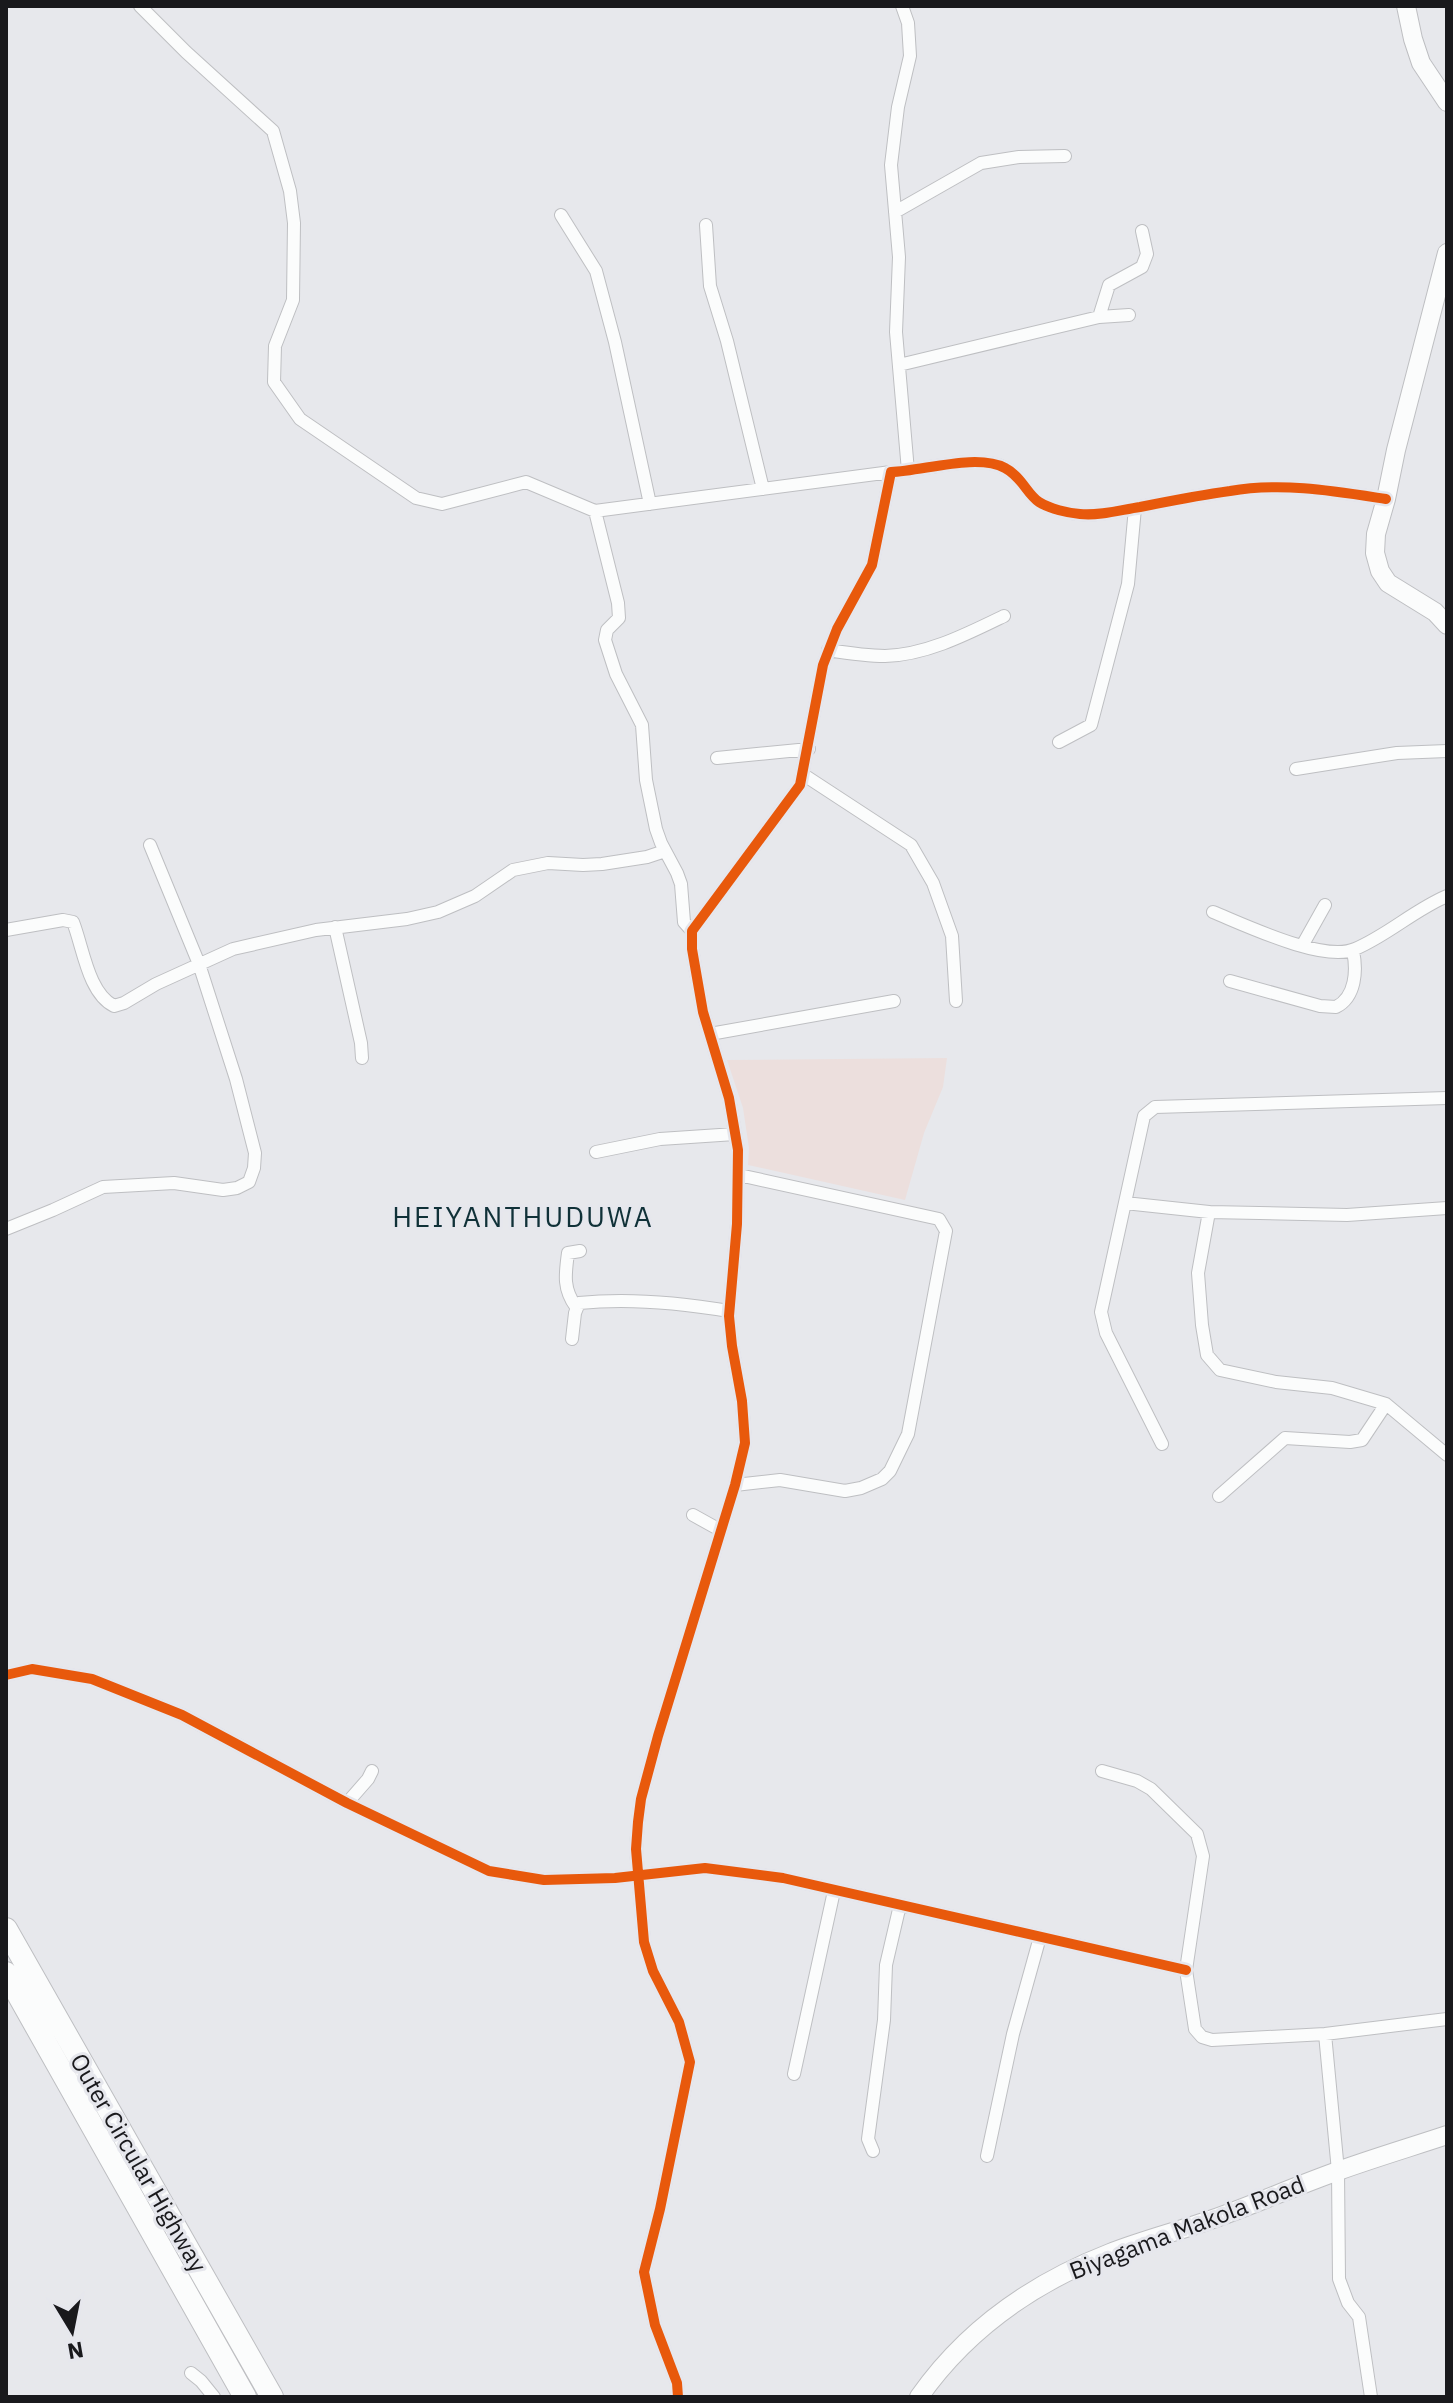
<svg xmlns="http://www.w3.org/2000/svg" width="1453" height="2403" viewBox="0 0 1453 2403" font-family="'IBM Plex Sans',sans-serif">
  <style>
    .industrial { fill: #ecdfdd }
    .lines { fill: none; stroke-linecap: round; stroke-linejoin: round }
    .minor-casing { stroke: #bebfc2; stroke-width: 14 }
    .primary-casing { stroke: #bebfc2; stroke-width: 20 }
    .motorway-casing { stroke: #bebfc2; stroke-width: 24 }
    .minor { stroke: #fbfcfc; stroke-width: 12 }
    .primary { stroke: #fbfcfc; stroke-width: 18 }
    .motorway { stroke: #fbfcfc; stroke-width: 22 }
    .cycleway-casing { stroke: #e6e7ed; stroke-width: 15 }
    .cycleway { stroke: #e8590c; stroke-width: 10 }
    .labels { text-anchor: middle; stroke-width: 6; stroke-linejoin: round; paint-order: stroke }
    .street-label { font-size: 24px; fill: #19191c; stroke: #e6e7ed }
    .quarter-label { font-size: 28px; letter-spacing: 2px; fill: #103138; stroke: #e6e7ed }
  </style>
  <rect width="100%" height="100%" fill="#e7e8ec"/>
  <path class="industrial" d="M 947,1058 L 943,1087 L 924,1133 L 905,1200 L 748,1165 L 749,1148 L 743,1108 L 727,1060 Z"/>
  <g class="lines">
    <g class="minor-casing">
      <path id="minor" d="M 140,6 L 186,52 L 273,131 L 290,191 L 294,223 L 293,300 L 275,346 L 274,382 L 300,419 L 416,498 L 442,504 L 526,482 L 595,511 L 891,472
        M 902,6 L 908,23 L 910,56 L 898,107 L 891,165 L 899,257 L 896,332 L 908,471
        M 895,212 L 981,163 L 1019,157 L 1065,156
        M 561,215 L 596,271 L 615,342 L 650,504
        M 706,225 L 710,286 L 727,341 L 763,489
        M 1129,315 L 1099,317 L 1109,285 L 1142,267 L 1147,254 L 1142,231
        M 899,365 L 1099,317
        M 595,511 L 618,603 L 619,618 L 607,630 L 605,640 L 616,674 L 642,725 L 646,780 L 656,829 L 661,843 L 677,873 L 681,884 L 684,922 L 692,931
        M 828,650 C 847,653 866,656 885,656 C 926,655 967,634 1004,616
        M 1059,742 L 1091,725 L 1128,584 L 1135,508
        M 717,758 L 809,749
        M 1296,769 L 1397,753 L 1447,751
        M 804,775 L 911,845 L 933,883 L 952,936 L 956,1001
        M 1213,912 C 1245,925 1324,963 1355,949 C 1388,935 1414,910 1447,896
        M 335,927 L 361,1043 L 362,1058
        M 6,930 L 63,920 L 73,922 C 83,947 88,993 114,1006 L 124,1003 L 156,984 L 233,949 L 316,930 L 407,919 L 438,912 L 475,896 L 513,870 L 548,863 L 583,865 L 602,864 L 647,857 L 665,851
        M 1302,946 L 1325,905
        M 1230,981 L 1320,1006 L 1336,1007 C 1356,997 1357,970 1353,951
        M 710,1034 L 894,1001
        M 596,1152 L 660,1139 L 735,1134
        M 1125,1203 L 1209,1212 L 1347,1215 L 1447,1208
        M 1209,1212 L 1198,1273 L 1202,1325 L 1207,1355 L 1220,1370 L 1276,1382 L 1332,1388 L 1386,1404 L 1447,1455
        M 6,1229 L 53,1210 L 103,1187 L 174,1183 L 223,1190 L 237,1188 L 249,1182 L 254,1168 L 255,1153 L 236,1079 L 199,964 L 150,845
        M 576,1307 C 563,1289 565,1275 568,1253 L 580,1251
        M 572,1339 L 575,1313 L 579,1303 C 626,1298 682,1303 729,1311
        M 1162,1444 L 1106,1333 L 1101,1312 L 1144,1116 L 1155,1107 L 1447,1098
        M 735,1485 L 780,1480 L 845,1491 L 861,1488 L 882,1479 L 890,1471 L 908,1434 L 946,1231 L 939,1219 L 739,1175
        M 1219,1496 L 1285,1438 L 1350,1442 L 1362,1440 L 1386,1404
        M 693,1515 L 720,1530
        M 6,1675 L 32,1669 L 92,1679 L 182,1715 L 347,1803 L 489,1871 L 544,1880 L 615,1878 L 705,1868 L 783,1878 L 1186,1970
        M 1102,1771 L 1137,1781 L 1151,1789 L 1197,1834 L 1203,1856 L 1186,1970 L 1195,2029 L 1202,2037 L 1212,2040 L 1325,2034 L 1447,2019
        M 347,1803 L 368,1779 L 372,1771
        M 1325,2034 L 1338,2171 L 1339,2279 L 1348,2303 L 1359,2317 L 1371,2397
        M 794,2074 L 834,1891
        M 873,2151 L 868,2139 L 884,2020 L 886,1965 L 900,1905
        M 987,2156 L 1013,2034 L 1040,1937
        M 191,2373 L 201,2381 L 214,2397
        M 678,2397 L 677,2383 L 655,2325 L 644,2272 L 660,2209 L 690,2062 L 679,2022 L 653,1971 L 644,1942 L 636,1849 L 638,1822 L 641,1799 L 658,1736 L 735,1485 L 745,1443 L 742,1401 L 732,1346 L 729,1316 L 737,1224 L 738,1150 L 729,1098 L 703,1012 L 692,949 L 692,931 L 800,785 L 823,665 L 837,629 L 872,565 L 891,472 C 923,471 977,453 1005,468 C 1022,477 1027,494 1039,502 C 1050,509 1068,513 1080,514 C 1100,516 1120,510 1140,507 C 1170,501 1200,495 1230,491 C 1283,482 1334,491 1386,499"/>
    </g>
    <g class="primary-casing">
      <path id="primary" d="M 1406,6 L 1413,39 L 1421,63 L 1447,102
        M 1447,253 L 1396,450 L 1386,499 L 1376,534 L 1375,553 L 1380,571 L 1388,583 L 1435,612 L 1447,625
        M 919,2397 C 966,2330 1033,2283 1110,2253 C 1143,2240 1179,2231 1213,2219 C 1255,2204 1296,2186 1338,2171 C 1374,2158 1411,2147 1447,2135"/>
    </g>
    <g class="motorway-casing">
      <path id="motorway" d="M 6,1929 L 272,2397
        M 6,1973 L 245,2397"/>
    </g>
    <use href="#minor" class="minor"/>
    <use href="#primary" class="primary"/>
    <use href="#motorway" class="motorway"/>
    <g class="cycleway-casing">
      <path id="cycleway" d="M 6,1675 L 32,1669 L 92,1679 L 182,1715 L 347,1803 L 489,1871 L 544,1880 L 615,1878 L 705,1868 L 783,1878 L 1186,1970
        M 678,2397 L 677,2383 L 655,2325 L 644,2272 L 660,2209 L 690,2062 L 679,2022 L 653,1971 L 644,1942 L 636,1849 L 638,1822 L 641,1799 L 658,1736 L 735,1485 L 745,1443 L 742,1401 L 732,1346 L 729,1316 L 737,1224 L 738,1150 L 729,1098 L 703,1012 L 692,949 L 692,931 L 800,785 L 823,665 L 837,629 L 872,565 L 891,472 C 923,471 977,453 1005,468 C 1022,477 1027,494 1039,502 C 1050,509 1068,513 1080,514 C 1100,516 1120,510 1140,507 C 1170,501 1200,495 1230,491 C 1283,482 1334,491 1386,499"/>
    </g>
    <use href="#cycleway" class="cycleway"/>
  </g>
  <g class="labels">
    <g class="street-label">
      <text transform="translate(138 2163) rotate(60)" y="8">Outer Circular Highway</text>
      <text transform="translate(1187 2228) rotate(-21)" y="8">Biyagama Makola Road</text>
    </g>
    <g class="quarter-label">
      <text x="523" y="1227">HEIYANTHUDUWA</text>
    </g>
  </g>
  <rect width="1453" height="2403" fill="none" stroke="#19191c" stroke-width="16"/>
  <g transform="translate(72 2331) rotate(170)" stroke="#e6e7ed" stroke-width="6" paint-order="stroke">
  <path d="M0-6L14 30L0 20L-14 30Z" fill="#19191c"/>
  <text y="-12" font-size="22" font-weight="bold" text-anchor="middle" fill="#19191c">N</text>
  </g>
</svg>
